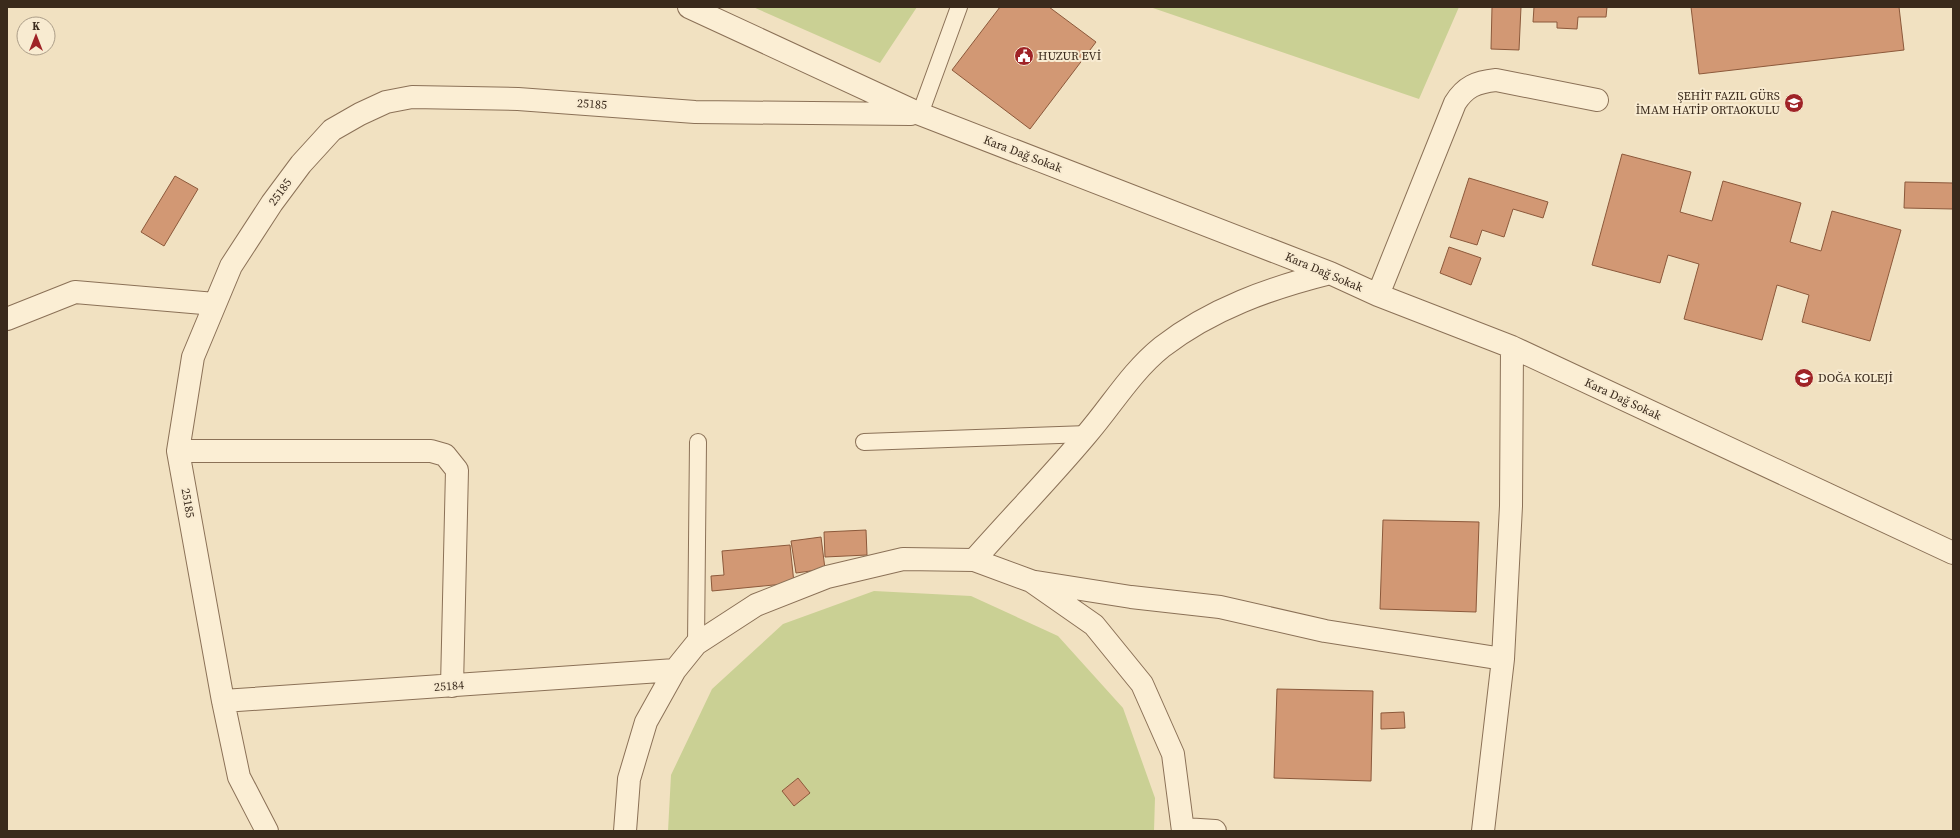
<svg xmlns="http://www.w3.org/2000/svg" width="1960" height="838" viewBox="0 0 1960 838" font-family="'Source Serif 4',serif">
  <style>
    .green { fill: #cad094 }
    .building { fill: #d29874; stroke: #8c593b }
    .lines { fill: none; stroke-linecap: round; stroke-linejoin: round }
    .lane-casing { stroke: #8b7157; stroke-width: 18 }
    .street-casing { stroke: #8b7157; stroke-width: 24 }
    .lane { stroke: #fbeed4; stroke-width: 16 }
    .street { stroke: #fbeed4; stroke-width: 22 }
    .labels { text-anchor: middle; stroke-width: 4; stroke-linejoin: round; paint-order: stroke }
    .poi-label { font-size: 12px; fill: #3a2a1c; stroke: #f8ebd1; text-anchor: start }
    .street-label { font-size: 12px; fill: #3a2a1c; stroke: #f8ebd1 }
  </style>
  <rect width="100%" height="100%" fill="#f1e1c1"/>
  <path class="green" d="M 753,7 L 917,7 L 880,63 Z
    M 1150,7 L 1459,7 L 1419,99 Z
    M 874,591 L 971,596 L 1058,636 L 1123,708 L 1155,798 L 1154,831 L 668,831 L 671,775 L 712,689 L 783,624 Z"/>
  <path class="building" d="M 1000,7 L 1049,7 L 1096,42 L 1030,129 L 952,70 Z
    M 1492,7 L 1521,7 L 1519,50 L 1491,49 Z
    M 1534,7 L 1607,7 L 1606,17 L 1578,17 L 1577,29 L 1557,28 L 1557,22 L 1533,22 Z
    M 1691,7 L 1899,7 L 1904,50 L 1699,74 Z
    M 1622,154 L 1691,172 L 1680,212 L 1712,221 L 1723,181 L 1801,203 L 1790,242 L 1821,251 L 1832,211 L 1901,230 L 1870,341 L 1802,322 L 1809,295 L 1777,285 L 1762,340 L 1684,319 L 1699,264 L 1668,255 L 1660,283 L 1592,265 Z
    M 175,176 L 198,189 L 164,246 L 141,232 Z
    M 1469,178 L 1548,202 L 1543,218 L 1513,209 L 1504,237 L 1482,230 L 1477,245 L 1450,237 Z
    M 1905,182 L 1953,183 L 1953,209 L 1904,208 Z
    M 1449,247 L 1481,258 L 1471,285 L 1440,273 Z
    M 1383,520 L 1479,522 L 1476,612 L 1380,609 Z
    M 866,530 L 867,555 L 825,557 L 824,532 Z
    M 821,537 L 825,569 L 796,573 L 791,541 Z
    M 790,545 L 794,583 L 712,591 L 711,576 L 724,575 L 722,551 Z
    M 1277,689 L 1373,691 L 1371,781 L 1274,778 Z
    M 1404,712 L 1405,728 L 1381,729 L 1381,713 Z
    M 798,778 L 810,793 L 794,806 L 782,791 Z"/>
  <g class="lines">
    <g class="lane-casing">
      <path id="lane" d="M 920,114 L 959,7
        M 864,442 L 1088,434
        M 696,644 L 698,442"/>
    </g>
    <g class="street-casing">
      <path id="street" d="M 689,7 L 920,114 L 1330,273 L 1378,295 L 1512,347 L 1953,553
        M 1378,295 L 1455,103 C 1465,87 1476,82 1496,80 L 1597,100
        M 7,319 L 75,292 L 215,304
        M 178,451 L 431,451 L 445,455 L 457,470 L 452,686
        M 974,560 C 1011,518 1051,477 1087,434 C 1112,405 1131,372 1162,347 C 1211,309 1270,288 1330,273
        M 1036,582 L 1131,597 L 1220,607 L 1325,631 L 1503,659
        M 223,701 L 675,670
        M 1184,829 L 1215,831
        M 267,831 L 239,777 L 223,701 L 178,451 L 193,357 L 231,266 L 272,203 L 301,164 L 332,130 L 360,114 L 386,102 L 412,97 L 518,99 L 695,112 L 911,114
        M 625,831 L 629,779 L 646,722 L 675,670 L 696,644 L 756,605 L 827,577 L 903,559 L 974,560 L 1031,581 L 1094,625 L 1142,684 L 1173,754 L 1183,831
        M 1483,831 L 1503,659 L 1511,506 L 1512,347"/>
    </g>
    <use href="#lane" class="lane"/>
    <use href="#street" class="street"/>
  </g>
  <defs>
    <g id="civic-disc" transform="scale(1)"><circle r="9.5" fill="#9f2327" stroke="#f8ebd1"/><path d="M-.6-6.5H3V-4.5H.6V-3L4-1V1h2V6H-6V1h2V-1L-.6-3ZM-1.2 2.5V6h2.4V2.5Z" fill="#fff"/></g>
    <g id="school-disc" transform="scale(1)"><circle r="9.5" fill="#9f2327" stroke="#f8ebd1"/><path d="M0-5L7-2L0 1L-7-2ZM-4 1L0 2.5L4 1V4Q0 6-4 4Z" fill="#fff"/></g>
  </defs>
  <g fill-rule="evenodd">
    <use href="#civic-disc" x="1024" y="56"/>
    <use href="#school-disc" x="1794" y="103"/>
    <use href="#school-disc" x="1804" y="378"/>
  </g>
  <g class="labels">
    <g class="poi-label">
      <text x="1038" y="60">HUZUR EVİ</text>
      <text x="1780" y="100" text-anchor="end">ŞEHİT FAZIL GÜRS<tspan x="1780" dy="14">İMAM HATİP ORTAOKULU</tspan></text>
      <text x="1818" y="382">DOĞA KOLEJİ</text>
    </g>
    <g class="street-label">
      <text transform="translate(592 104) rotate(4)" y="4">25185</text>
      <text transform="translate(1023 154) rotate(21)" y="4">Kara Dağ Sokak</text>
      <text transform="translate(280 192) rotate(-54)" y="4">25185</text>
      <text transform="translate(1324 272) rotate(23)" y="4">Kara Dağ Sokak</text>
      <text transform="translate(1623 399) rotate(25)" y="4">Kara Dağ Sokak</text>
      <text transform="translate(188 503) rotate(80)" y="4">25185</text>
      <text transform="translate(449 686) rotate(-4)" y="4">25184</text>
    </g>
  </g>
  <rect width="1960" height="838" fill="none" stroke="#3a2a1c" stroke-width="16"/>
  <g transform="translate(36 36)"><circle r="19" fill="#f8ebd1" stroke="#ac9e89"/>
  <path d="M0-3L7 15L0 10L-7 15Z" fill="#9f2327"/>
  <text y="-6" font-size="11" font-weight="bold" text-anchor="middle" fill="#3a2a1c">K</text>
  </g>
</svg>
